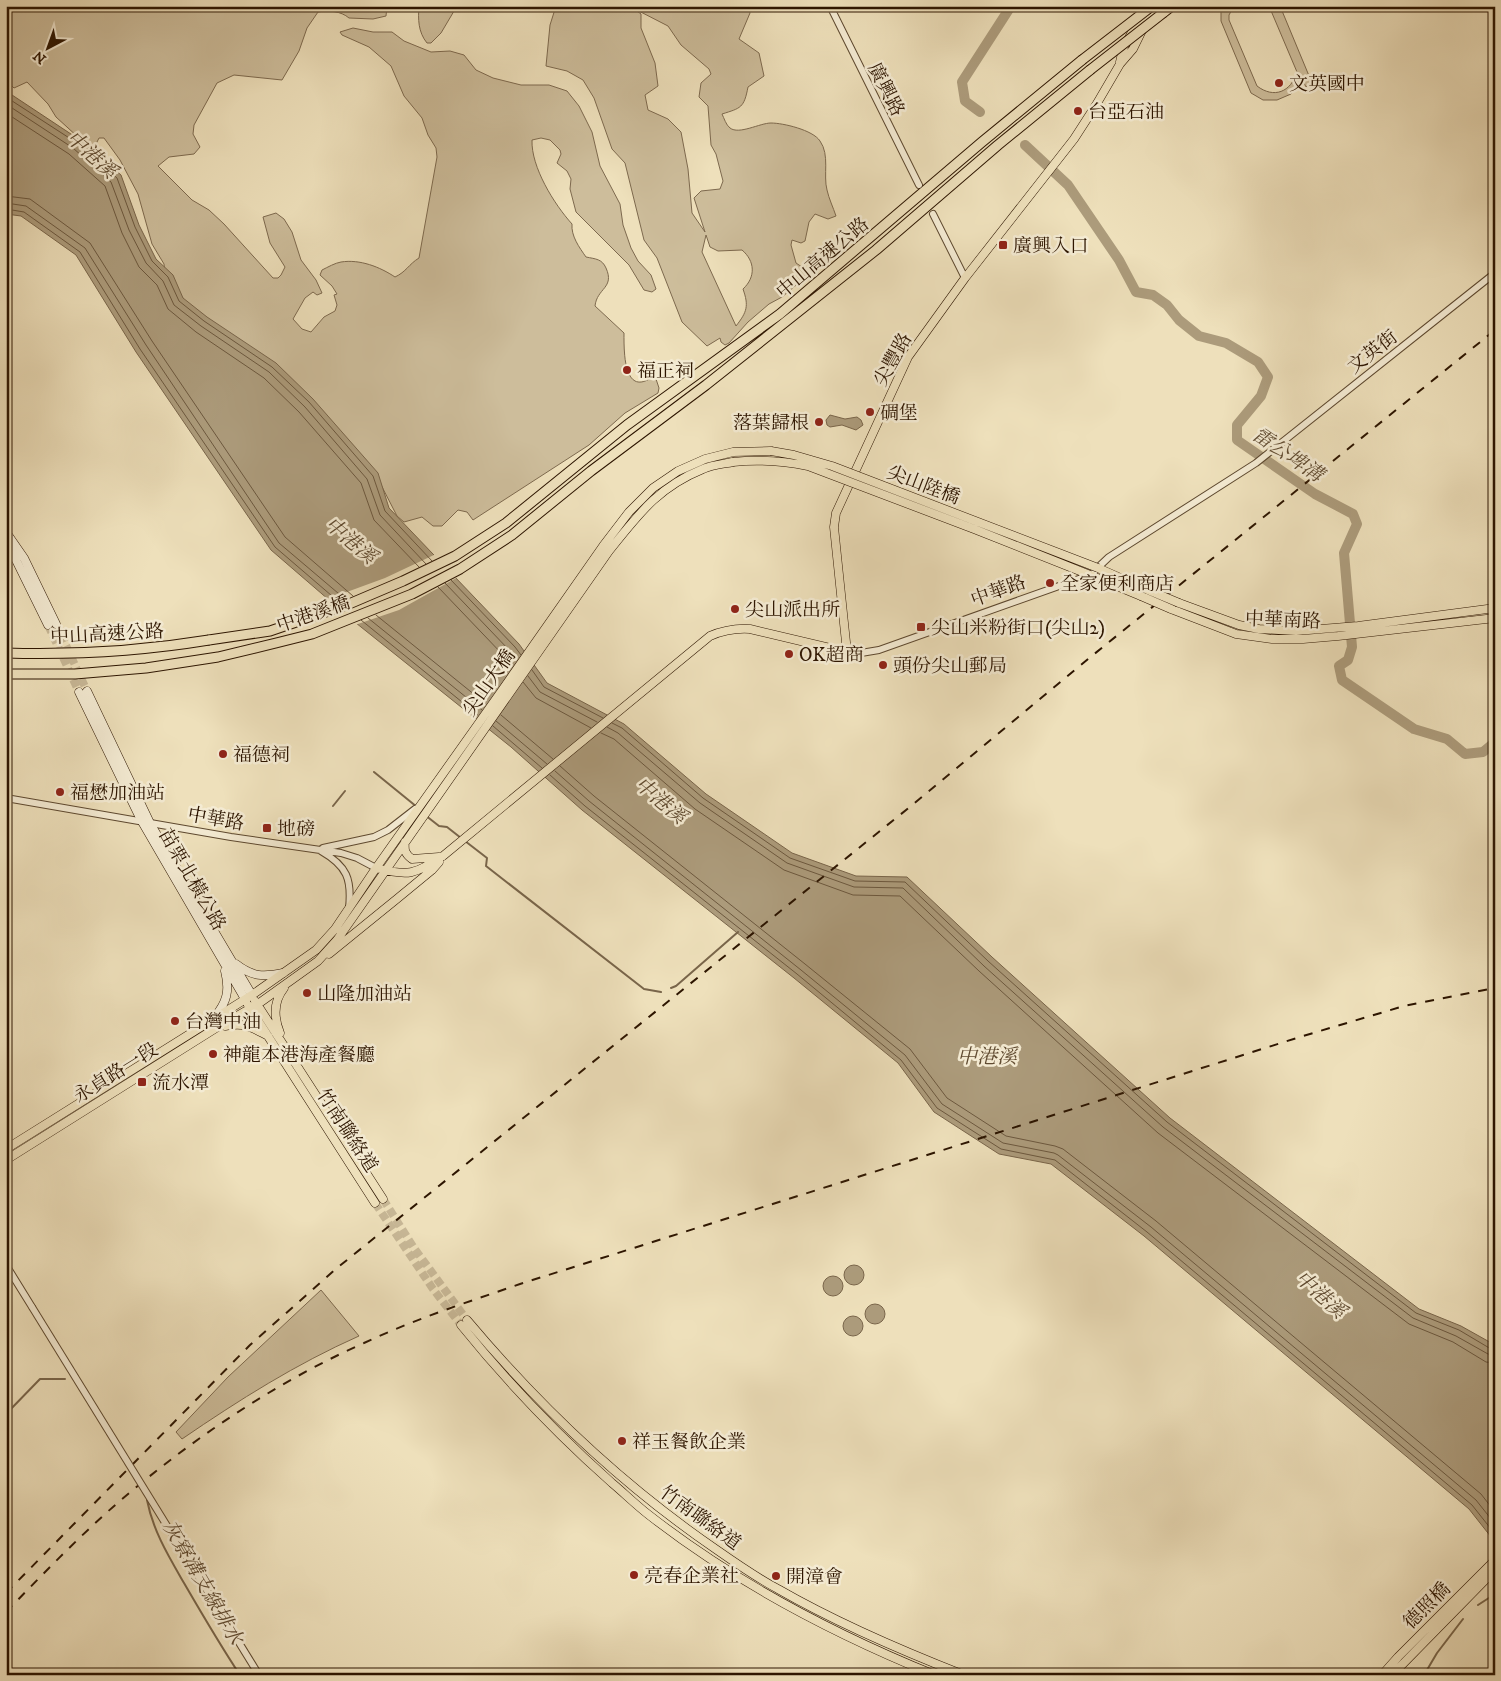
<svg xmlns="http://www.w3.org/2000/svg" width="1501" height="1681" viewBox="0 0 1501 1681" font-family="'IM FELL DW Pica','Noto Serif TC',serif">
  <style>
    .green { fill: #cdbd9b; stroke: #7d694e; fill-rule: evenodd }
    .water { fill: #ac9b7b; stroke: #79654a }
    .pier { fill: #eee0bb }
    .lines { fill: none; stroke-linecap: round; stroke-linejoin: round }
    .shore { stroke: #6c583e; stroke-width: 1 }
    .stream { stroke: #79654a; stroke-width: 2 }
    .river { stroke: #ac9b7b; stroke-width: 10 }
    .secondary-tunnel { stroke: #c7b796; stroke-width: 8; stroke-dasharray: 8 4; stroke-linecap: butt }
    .primary-tunnel { stroke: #c7b796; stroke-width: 8; stroke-dasharray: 8 4; stroke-linecap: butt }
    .tertiary-casing { stroke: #5d482f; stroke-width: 8 }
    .secondary-casing { stroke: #2d1500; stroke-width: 9 }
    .primary-casing { stroke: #2d1500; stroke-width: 9 }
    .motorway-casing { stroke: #2d1500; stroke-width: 11 }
    .tertiary { stroke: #f4ebd3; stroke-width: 6 }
    .secondary { stroke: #f4ebd3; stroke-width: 8 }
    .primary { stroke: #eee0bb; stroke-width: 8 }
    .motorway { stroke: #eee0bb; stroke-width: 9 }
    .rail { stroke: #2d1500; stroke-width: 2; stroke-dasharray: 9 9; stroke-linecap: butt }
    .tertiary-bridge-casing { stroke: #5d482f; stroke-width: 8; stroke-linecap: butt }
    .primary-bridge-casing { stroke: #2d1500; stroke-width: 9; stroke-linecap: butt }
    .motorway-bridge-casing { stroke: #2d1500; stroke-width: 11; stroke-linecap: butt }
    .tertiary-bridge { stroke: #f4ebd3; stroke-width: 6 }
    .primary-bridge { stroke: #eee0bb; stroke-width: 8 }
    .motorway-bridge { stroke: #eee0bb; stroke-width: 9 }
    .poi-dot { fill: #8f2418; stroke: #f4ebd3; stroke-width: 2 }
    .labels { text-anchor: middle; stroke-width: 5; stroke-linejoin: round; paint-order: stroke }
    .poi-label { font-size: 19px; fill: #2d1500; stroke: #f4ebd3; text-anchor: start }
    .street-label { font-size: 19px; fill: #2d1500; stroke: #f4ebd3 }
    .water-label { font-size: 20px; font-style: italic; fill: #604b31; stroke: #f4ebd3 }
  </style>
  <rect width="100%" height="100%" fill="#eee0bb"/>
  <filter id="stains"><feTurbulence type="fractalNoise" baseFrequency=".004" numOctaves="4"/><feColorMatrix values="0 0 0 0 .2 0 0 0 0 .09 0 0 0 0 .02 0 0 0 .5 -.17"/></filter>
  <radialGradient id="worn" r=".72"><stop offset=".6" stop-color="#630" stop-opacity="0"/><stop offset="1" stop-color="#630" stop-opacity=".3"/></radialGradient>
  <path class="green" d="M 6,6 L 387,6 L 386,16 L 373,19 L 349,18 C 341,11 328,10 318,12 L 307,28 L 299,51 L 282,80 L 234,75 L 217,83 L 194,125 L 193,134 L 200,147 L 194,154 L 169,157 L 158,166 L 192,200 L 209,210 L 224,224 L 273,278 L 278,278 L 281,275 L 285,267 L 270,243 L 263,217 L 276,213 L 284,219 L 292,232 L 301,260 L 316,280 L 322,293 L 317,295 L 313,292 L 305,298 L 293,319 L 302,329 L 311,332 L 324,317 L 335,311 L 337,305 L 334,295 L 337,294 L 332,286 L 320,275 L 322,270 C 328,267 335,263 341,262 C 360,259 380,267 395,277 C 406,272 409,264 419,258 L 437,157 L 436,148 L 428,135 L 422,118 L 404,96 L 391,66 L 369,47 L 342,35 L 340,32 L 353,28 L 373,32 L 392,32 L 404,41 L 431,52 L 450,51 L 464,55 L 476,70 L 493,78 L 521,85 L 549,85 L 567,91 L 579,106 L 592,132 L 600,166 L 620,204 L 623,225 L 631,248 L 638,261 L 651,275 L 656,289 L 652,292 L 644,290 L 629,265 L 576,212 L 570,189 L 571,179 L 567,171 L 557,163 L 561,154 L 560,150 L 550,140 L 541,138 L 532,140 C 531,167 554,204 572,224 C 571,236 579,247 586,257 C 596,259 602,259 606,268 C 615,288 597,288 595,306 L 624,333 C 624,350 623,396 651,378 L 656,379 L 659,388 L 658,393 L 625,413 L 589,445 L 473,520 L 467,512 L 458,510 L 442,526 L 433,526 L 422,517 L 404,522 L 397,516 L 378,479 L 315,486 L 165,273 L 164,264 L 152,244 L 138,194 L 120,160 L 104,138 L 99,138 L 95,146 L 90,146 L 79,138 L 56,117 L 48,104 L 27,82 L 14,88 L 6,80 Z
    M 419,6 L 457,6 L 441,33 L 431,43 L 427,43 C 418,32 418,19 419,6 Z
    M 556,6 L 749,6 L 750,13 L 739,39 L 759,53 L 764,76 L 748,87 C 744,108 741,108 722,114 C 724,118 726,125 730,128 C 739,135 760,123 771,123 C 783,123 813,130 820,141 C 830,155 823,175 827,190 C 829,199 833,207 836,216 L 828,219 L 815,214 L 809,222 L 805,241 L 801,243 L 792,240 L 791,245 L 796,263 L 808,271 L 807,276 L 782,297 L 769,304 L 748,322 L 729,343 L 725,345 L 721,342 L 720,338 L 707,346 L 682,322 L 657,258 L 644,240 L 625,163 L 612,149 L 594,98 L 583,80 L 567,71 L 546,66 L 550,25 ZM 633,8 L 668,26 L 681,45 L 709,69 L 711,74 L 701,83 L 699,97 L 708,106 L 711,145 L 716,154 L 723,181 L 720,189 L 701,191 L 694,198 L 705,232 L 692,213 L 688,169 L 681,132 L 668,119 L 648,110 L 645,95 L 658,86 L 655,63 L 641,28 L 641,14 ZM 706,235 L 710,247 L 718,251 L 742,250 C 755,261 756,277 743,289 C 749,306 747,312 736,326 L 702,252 Z
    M 1225,6 L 1234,6 L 1229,15 L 1229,20 L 1257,86 C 1274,99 1291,92 1297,72 L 1269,6 L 1280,6 L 1312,83 L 1306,87 L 1303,81 L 1291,94 L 1277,100 L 1263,100 L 1251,93 L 1221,21 L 1221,11 Z
    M 321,1290 L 359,1336 C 296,1364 239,1400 182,1439 L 176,1432 L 228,1377 Z"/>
  <path class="water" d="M 6,91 L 80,140 L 121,175 L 139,225 L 156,259 L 173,275 L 183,298 L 207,317 L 276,363 L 313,399 L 378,473 L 389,508 L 519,644 L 547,683 L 624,724 L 706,794 L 792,853 L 856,876 L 907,877 L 992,957 L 1170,1118 L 1419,1309 L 1461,1326 L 1495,1345 L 1495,1542 L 1469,1509 L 1144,1236 L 1051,1164 L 999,1154 L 934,1112 L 898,1063 L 794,978 L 582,810 L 511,747 L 351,619 L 271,550 L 136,352 L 76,255 L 21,216 L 6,214 Z
    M 830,415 L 845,419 L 857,417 L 861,420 L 863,425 L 856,430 L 842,425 L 830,427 L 827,425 L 826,420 Z
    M844 1275a10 10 0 1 1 20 0a10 10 0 1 1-20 0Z
    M823 1286a10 10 0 1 1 20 0a10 10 0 1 1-20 0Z
    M865 1314a10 10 0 1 1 20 0a10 10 0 1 1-20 0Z
    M843 1326a10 10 0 1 1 20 0a10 10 0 1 1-20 0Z"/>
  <path class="pier" d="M 436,554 L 458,577 L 399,610 L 355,625 L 325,600 L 385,578 Z"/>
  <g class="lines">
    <path class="shore" d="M 6,97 L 77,143 L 117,178 L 135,227 L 152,261 L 168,277 L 179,301 L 204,321 L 272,367 L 309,402 L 373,476 L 385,511 L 432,561
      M 6,104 L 73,148 L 111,182 L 129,230 L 146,263 L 163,281 L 174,305 L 201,326 L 269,372 L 305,407 L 367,479 L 380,515 L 426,564
      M 6,113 L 69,154 L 105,186 L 122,233 L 139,267 L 157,285 L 168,309 L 196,332 L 264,378 L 299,412 L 361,483 L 374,520 L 419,567
      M 6,196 L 30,199 L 90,243 L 152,341 L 285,537 L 353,596
      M 6,203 L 26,206 L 85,248 L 146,345 L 279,543 L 345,599
      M 6,209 L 24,212 L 80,252 L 140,349 L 275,547 L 339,602
      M 451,580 L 515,647 L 521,655
      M 445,583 L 510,651 L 517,660
      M 438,587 L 504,656 L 512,667
      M 376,615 L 486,704
      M 368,618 L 482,710
      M 361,620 L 478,715
      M 532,670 L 544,687 L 603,718
      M 528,676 L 540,692 L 597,722
      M 523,682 L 536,698 L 591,728
      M 501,715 L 553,759
      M 496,721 L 547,764
      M 612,723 L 622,728 L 703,798 L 790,858 L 855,881 L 905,882 L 988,961 L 1167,1122 L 1416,1313 L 1459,1330 L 1491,1349 L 1495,1349
      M 493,726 L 542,768
      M 607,727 L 618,733 L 700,803 L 787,863 L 854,887 L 903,888 L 984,966 L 1163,1127 L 1413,1318 L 1456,1336 L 1488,1354 L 1495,1356
      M 601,733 L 614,739 L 695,809 L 784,870 L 853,895 L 900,896 L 979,971 L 1158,1133 L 1409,1324 L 1453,1342 L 1486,1362 L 1495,1363
      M 560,766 L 594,796 L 805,964 L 910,1049 L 947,1098 L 1006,1136 L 1055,1146 L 1063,1149 L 1156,1221 L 1481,1494 L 1495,1512
      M 555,771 L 589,801 L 801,970 L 905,1055 L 942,1104 L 1003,1143 L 1054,1153 L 1058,1155 L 1151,1227 L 1476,1500 L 1495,1524
      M 550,775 L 585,806 L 797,974 L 901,1060 L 937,1108 L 1001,1149 L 1055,1160 L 1147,1232 L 1472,1505 L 1495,1534"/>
    <path class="stream" d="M 374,772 L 417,807
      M 333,806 L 345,791
      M 425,815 L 439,826 L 447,827 L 461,838
      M 465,841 L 487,858 L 486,866 L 644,989 L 661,992
      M 671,988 L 676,986 L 738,932
      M 6,1414 L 40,1379 L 65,1379
      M 147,1500 C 153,1531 169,1557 184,1583 C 202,1614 220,1645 240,1675
      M 1478,1605 L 1495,1594
      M 1424,1675 L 1437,1653 L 1463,1619"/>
    <path class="river" d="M 980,112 L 965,101 L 962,82 L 1011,6
      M 1025,145 L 1068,185 L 1119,260 L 1136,292 L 1153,295 L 1167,305 L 1179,320 L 1199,336 L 1226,343 L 1258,362 L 1268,377 L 1261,396 L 1237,425 L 1237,440 L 1315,494 L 1353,514 L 1357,524 L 1344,553 L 1352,647 L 1348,660 L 1339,666 L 1342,680 L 1414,729 L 1447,739 L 1465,754 L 1483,752 L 1495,742"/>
    <path class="secondary-tunnel" d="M 56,624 L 87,691
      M 48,625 L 79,692"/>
    <path class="primary-tunnel" d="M 383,1199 L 414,1248 L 467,1320
      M 375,1203 L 433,1289 L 461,1325"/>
    <g class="tertiary-casing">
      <path id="tertiary" d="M 830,6 L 919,185
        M 933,214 L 965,278
        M 847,652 L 861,653 L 879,650 L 1090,575 L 1109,557 L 1256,463 L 1495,273
        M 6,798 L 231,837 L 341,853 L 357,858 L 376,868
        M 323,848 L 374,837 L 388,830 L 415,809
        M 321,851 C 347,866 352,879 349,908
        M 6,1265 L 32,1307"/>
    </g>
    <g class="secondary-casing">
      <path id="secondary" d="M 6,532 L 24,558 L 56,624
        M 6,545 L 16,560 L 48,625
        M 87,691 L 150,823 L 252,995
        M 79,692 L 141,820 L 245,999
        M 236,964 C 253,977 263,977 283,973
        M 214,1018 C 227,1002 230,991 225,971"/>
    </g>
    <g class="primary-casing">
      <path id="primary" d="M 1120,62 L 1123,49 L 1141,15
        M 1098,568 L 1148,590
        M 1090,575 L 1141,596
        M 1179,603 L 1239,625 L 1259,629 L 1296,631 L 1358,626 L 1495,608
        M 1171,609 L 1236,634 L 1272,639 L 1303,639 L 1338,636 L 1495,618
        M 405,842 C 404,850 405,854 412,859 L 439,857
        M 376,868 C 410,877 414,874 443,856 L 710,636 C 724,630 735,628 750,629 L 847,652 L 834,527 L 836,513 L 908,357 L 965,278 L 1074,139 L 1096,105 L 1120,64 L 1133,49 L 1154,6
        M 329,954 L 398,898 L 432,870 L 439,862
        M 255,1001 L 383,1199
        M 248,1005 L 375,1203
        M 225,1026 C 245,1022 251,1027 268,1036
        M 280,1033 C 274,1018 273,1002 284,988
        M 6,1149 L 252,995 L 316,950 L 335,929 L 376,868 L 498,696 L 603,546 L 629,512 L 653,488 L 678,471 L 705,459 L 733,452 L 771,451
        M 6,1160 L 216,1028 L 258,1004 L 318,961 L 337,940 L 609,551 C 638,515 658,487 703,469 C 712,465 723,464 733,462
        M 467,1320 C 541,1408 622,1485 717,1550 C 737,1564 757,1578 778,1589 C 837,1623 900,1650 964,1675
        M 461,1325 C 507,1382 557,1434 612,1483 C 624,1493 636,1505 649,1515 C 736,1583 834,1634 935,1675
        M 1382,1675 L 1398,1657 L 1495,1560
        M 1392,1675 L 1495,1570"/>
    </g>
    <g class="motorway-casing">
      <path id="motorway" d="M 1163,13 L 1172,6
        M 209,640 L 270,631 L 349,604 L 403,581 L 455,556 L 506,523 L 627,425 L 780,314 L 982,142 L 1082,60
        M 6,674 L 75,674 L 146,668 L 218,657 L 276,643 L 312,634 L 412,594 L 460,569 L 512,535 L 591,471 L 706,385 L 876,250 L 998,145 L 1090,70"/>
    </g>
    <use href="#tertiary" class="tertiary"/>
    <use href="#secondary" class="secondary"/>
    <use href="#primary" class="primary"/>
    <use href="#motorway" class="motorway"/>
    <path class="rail" d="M 6,1593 L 250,1345 L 337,1268 L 911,806 L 1093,655 L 1495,330
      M 6,1612 C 47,1570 89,1526 134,1489 C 204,1431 281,1380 364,1343 C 415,1319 468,1302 520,1284 L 1303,1036 L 1404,1006 L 1495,988"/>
    <g class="tertiary-bridge-casing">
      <path id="tertiary-bridge" d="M 32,1307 L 259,1675"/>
    </g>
    <g class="primary-bridge-casing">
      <path id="primary-bridge" d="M 771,451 L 794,455 L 832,466 L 1098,568
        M 733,462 C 759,459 783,461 808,466 L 974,529 L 1090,575
        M 1148,590 L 1179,603
        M 1141,596 L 1171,609"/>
    </g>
    <g class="motorway-bridge-casing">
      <path id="motorway-bridge" d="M 1082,60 L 1152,6
        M 1090,70 L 1163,13
        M 6,653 C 73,655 142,651 209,640"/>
    </g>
    <use href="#tertiary-bridge" class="tertiary-bridge"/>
    <use href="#primary-bridge" class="primary-bridge"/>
    <use href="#motorway-bridge" class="motorway-bridge"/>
  </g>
  <g class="poi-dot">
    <circle cx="1279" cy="83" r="5"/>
    <circle cx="1078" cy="111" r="5"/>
    <rect x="998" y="240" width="10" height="10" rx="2.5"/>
    <circle cx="627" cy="370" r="5"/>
    <circle cx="870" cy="412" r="5"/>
    <circle cx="819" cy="422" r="5"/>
    <circle cx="1050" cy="583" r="5"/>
    <circle cx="735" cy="609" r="5"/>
    <rect x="916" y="622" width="10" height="10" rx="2.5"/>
    <circle cx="789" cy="654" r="5"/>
    <circle cx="883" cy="665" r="5"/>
    <circle cx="223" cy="754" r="5"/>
    <circle cx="60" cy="792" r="5"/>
    <rect x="262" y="823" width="10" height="10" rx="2.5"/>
    <circle cx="307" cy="993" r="5"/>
    <circle cx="175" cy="1021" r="5"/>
    <circle cx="213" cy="1054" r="5"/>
    <rect x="137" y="1077" width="10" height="10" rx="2.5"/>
    <circle cx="622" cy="1441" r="5"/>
    <circle cx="634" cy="1575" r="5"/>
    <circle cx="776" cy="1576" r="5"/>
  </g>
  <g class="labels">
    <g class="poi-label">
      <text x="1289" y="90">文英國中</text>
      <text x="1088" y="118">台亞石油</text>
      <text x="1013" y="252">廣興入口</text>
      <text x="637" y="377">福正祠</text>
      <text x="880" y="419">碉堡</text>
      <text x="809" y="429" text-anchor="end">落葉歸根</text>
      <text x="1060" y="590">全家便利商店</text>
      <text x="745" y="616">尖山派出所</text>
      <text x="931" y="634">尖山米粉街口(尖山2)</text>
      <text x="799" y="661">OK超商</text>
      <text x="893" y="672">頭份尖山郵局</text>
      <text x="233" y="761">福德祠</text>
      <text x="70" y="799">福懋加油站</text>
      <text x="277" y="835">地磅</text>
      <text x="317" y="1000">山隆加油站</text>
      <text x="185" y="1028">台灣中油</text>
      <text x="223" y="1061">神龍本港海產餐廳</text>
      <text x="152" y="1089">流水潭</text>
      <text x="632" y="1448">祥玉餐飲企業</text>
      <text x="644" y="1582">亮春企業社</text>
      <text x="786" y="1583">開漳會</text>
    </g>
    <g class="street-label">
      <text transform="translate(887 89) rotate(63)" y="7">廣興路</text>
      <text transform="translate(822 257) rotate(-40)" y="7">中山高速公路</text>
      <text transform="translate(1372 351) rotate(-38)" y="7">文英街</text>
      <text transform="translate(892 359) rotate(-61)" y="7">尖豐路</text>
      <text transform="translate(924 484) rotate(21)" y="7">尖山陸橋</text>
      <text transform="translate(998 590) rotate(-20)" y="7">中華路</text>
      <text transform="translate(313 613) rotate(-19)" y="7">中港溪橋</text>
      <text transform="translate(1283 619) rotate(2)" y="7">中華南路</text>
      <text transform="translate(107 633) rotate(-3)" y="7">中山高速公路</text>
      <text transform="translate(488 682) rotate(-55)" y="7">尖山大橋</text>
      <text transform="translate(216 818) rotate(10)" y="7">中華路</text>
      <text transform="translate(193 879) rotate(60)" y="7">苗栗北橫公路</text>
      <text transform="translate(115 1072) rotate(-32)" y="7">永貞路一段</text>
      <text transform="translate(348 1130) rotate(57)" y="7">竹南聯絡道</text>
      <text transform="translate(701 1517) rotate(36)" y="7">竹南聯絡道</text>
      <text transform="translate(1426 1605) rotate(-45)" y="7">德照橋</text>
    </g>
    <g class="water-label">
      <text transform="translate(92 154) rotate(42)" y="7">中港溪</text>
      <text transform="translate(1288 454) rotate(34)" y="7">雷公埤溝</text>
      <text transform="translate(351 540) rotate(40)" y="7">中港溪</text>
      <text transform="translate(661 800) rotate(40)" y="7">中港溪</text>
      <text x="987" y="1063">中港溪</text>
      <text transform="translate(1321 1294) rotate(42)" y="7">中港溪</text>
      <text transform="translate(203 1582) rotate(60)" y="7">灰寮溝支線排水</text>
    </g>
  </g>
  <rect width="1501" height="1681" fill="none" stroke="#eee0bb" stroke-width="25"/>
  <rect x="8" y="8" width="1486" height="1666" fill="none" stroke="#2d1500" stroke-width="2.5"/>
  <rect x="12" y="12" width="1476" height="1656" fill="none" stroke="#2d1500"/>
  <g transform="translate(48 48) rotate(221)" stroke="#f4ebd3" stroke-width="4" paint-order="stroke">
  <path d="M0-4L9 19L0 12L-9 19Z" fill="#2d1500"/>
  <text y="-8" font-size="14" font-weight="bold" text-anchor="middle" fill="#2d1500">N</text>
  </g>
  <rect width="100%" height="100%" filter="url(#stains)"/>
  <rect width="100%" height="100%" fill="url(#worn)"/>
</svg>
